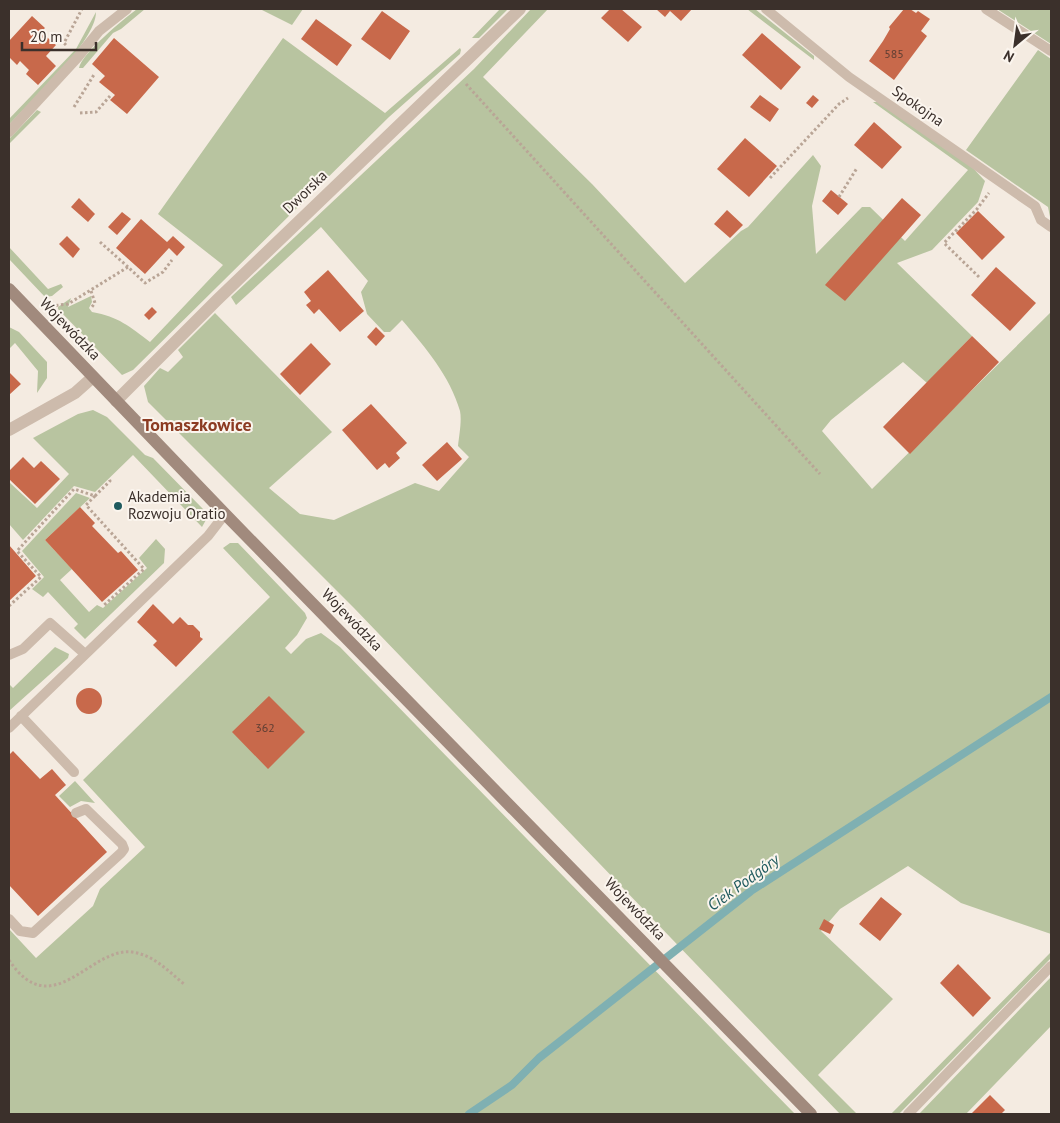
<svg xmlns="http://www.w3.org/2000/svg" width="1060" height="1123" viewBox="0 0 1060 1123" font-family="'PT Sans',sans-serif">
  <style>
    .green { fill: #b8c4a0 }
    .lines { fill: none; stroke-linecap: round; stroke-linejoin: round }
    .stream { stroke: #7fb0b2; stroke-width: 8 }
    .building { fill: #c8694b }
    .path { stroke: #b9a596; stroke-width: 3; stroke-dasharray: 2.5 2.5; stroke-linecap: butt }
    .service { stroke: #cdbbac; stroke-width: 10 }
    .minor { stroke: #cdbbac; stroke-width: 12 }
    .tertiary { stroke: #cdbbac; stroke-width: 12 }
    .secondary { stroke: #a18a7d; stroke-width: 12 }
    .poi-dot { fill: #1f5a5e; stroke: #fbf5ee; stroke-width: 2 }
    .labels { text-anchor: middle; stroke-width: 4; stroke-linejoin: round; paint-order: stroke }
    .number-label { font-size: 12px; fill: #5e3e33 }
    .street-label { font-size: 15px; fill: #3b302b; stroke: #fbf5ee }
    .poi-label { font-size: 15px; fill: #3b302b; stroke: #fbf5ee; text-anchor: start }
    .water-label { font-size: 16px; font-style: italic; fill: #1f5a5e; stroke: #fbf5ee }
    .quarter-label { font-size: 18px; font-weight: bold; fill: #8c3b22; stroke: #fbf5ee }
  </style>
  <rect width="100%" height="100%" fill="#f4ebe1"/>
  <path class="green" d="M 137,9 L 145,9 L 121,29 L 113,33 L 83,68 L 79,68 C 82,53 124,19 137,9 Z
    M 260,9 L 303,9 L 292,25 Z
    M 500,9 L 508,9 L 479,38 L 472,38 Z
    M 531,9 L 548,9 L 483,77 L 592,184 L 685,283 L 741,231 L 748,227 L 813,155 L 821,166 L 812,206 L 816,254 L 862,207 L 870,207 L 905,241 L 968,170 L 873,102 L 881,102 L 972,167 L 985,181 L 978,202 L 932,250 L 897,263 L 972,336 L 927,383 L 903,362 L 831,420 L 822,431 L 872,489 L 1051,312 L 1051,934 L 961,903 L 908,866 L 840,909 L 821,931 L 893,999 L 818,1075 L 857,1114 L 840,1114 L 354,608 L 148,402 L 144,386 L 160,368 L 168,372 L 183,357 L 178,350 L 215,313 L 332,432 L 269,488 L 300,514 L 334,520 L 415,483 L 439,491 L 469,457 L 458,446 C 459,436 462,421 460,411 C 450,376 425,347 402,320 L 390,332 L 384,332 L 367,314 L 361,292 L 368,281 L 321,227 L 236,305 L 231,297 L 474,69 Z
    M 747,9 L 755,9 L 814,56 L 814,60 Z
    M 997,9 L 1051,9 L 1051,44 Z
    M 96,12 C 96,42 30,102 9,125 L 9,119 L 76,49 Z
    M 283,38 L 385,113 L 460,48 L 461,50 L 460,54 L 389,117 L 133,370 L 122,375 L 58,309 L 58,307 L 71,298 L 68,307 L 91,296 L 92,302 L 89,308 L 92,312 C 119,317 129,326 150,342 L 223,265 L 158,214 Z
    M 1038,50 L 1051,59 L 1051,222 L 1048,207 L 966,150 Z
    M 37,110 L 41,112 L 9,144 L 9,139 Z
    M 9,247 L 48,289 L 61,284 L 63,287 L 52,296 L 45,297 L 9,259 Z
    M 9,327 L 19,332 L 47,362 L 47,378 L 37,393 L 38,371 L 15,343 L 9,349 Z
    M 93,410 L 107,417 L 145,455 L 153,458 L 203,509 L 207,518 L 202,527 L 133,455 L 95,492 L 74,486 L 23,540 L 9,524 L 9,482 L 37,508 L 69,474 L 33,438 L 78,414 Z
    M 76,493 L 90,498 L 45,540 L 72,569 L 60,580 L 89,612 L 97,605 L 103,608 L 147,568 L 139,558 L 156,539 L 165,549 L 164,563 L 85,639 L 74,628 L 78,624 L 48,592 L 43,597 L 32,589 L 44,577 L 22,551 Z
    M 230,543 L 238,543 L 305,613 L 307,618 L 297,635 L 285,648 L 291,654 L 306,639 L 321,633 L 340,647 L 795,1114 L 9,1114 L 9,929 L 36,958 L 93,906 L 100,889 L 145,847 L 83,780 L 270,597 L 223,548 Z
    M 55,647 L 69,654 L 68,658 L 9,711 L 9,684 L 13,688 Z
    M 75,781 L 95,803 L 81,801 L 70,807 L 59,796 Z
    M 1051,952 L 1051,958 L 899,1114 L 891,1114 Z
    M 1051,977 L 1051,1026 L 966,1114 L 919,1114 Z"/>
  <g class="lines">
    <path class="stream" d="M 469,1114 L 512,1085 L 539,1058 L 751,891 L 1051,697"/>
  </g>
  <path class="building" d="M 610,9 L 621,9 L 642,27 L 628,42 L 601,18 Z
    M 656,9 L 692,9 L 681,21 L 670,11 L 665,17 Z
    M 904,9 L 910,9 L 916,13 L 918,11 L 930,19 L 921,31 L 927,36 L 894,80 L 869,61 L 883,41 L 890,29 L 889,27 Z
    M 382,11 L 410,31 L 390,60 L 361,39 Z
    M 32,16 L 45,28 L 41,32 L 56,45 L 46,56 L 56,66 L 38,85 L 26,74 L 29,70 L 20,61 L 17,65 L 9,57 L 9,41 Z
    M 316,19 L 352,45 L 337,66 L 301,39 Z
    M 762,33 L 801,67 L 781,90 L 742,55 Z
    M 114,38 L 159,77 L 127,114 L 110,100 L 115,95 L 99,82 L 105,76 L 92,64 Z
    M 760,95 L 779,109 L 770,122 L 750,107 Z
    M 813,95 L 819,100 L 812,108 L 806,103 Z
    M 874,122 L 902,147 L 882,169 L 854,145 Z
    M 745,138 L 777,166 L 749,197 L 717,169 Z
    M 831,190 L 848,204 L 838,215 L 822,201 Z
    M 79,198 L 95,214 L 88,222 L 71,207 Z
    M 902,198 L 921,215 L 845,301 L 825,285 Z
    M 727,210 L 743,225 L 730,238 L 714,224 Z
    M 978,211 L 1005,237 L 982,260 L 956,233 Z
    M 122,212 L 131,219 L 117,235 L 108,227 Z
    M 141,219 L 167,242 L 173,236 L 185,247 L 177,256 L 169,248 L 145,274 L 116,248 Z
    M 67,236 L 80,249 L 73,258 L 59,244 Z
    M 996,267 L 1036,303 L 1010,331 L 971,295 Z
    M 328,270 L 364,311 L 340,332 L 319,309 L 314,314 L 306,305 L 311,301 L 304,292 Z
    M 152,307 L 157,312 L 149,320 L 144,315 Z
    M 376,327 L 385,336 L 376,346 L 367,337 Z
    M 972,336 L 999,362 L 910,454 L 883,427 Z
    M 311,343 L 331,364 L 300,395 L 280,374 Z
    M 9,372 L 21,384 L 9,395 Z
    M 371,404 L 407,443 L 396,453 L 400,458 L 389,468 L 385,463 L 377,470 L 342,430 Z
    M 447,442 L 462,459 L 437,481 L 422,465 Z
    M 23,457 L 34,468 L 41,461 L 60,479 L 35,504 L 9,479 L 9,471 Z
    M 80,507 L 95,523 L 92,526 L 118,553 L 121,551 L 138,570 L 102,602 L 45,540 Z
    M 9,545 L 36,576 L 9,601 Z
    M 153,604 L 173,624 L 180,617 L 188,625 L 193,625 L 200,632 L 200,637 L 203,639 L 176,667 L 153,645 L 157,641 L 137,622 Z
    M76 701a13 13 0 1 1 26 0a13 13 0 1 1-26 0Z
    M 269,696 L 305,732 L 268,769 L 232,732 Z
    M 13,751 L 40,779 L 52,769 L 66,785 L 55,795 L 107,852 L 38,916 L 9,885 L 9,755 Z
    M 881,897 L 902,914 L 880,941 L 859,924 Z
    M 824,919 L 834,925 L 830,934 L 819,929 Z
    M 958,964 L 991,998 L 973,1017 L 940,983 Z
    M 990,1095 L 1005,1110 L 1001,1114 L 971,1114 Z"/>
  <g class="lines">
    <path class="path" d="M 66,45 L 64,43 L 82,9
      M 466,84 L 820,474
      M 74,107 L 95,73
      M 80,113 L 96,112 L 110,96
      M 770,178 L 839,104 L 848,98
      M 839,197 L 857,168
      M 100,242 L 128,267
      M 979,277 L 944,243 L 977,209 L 989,193
      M 91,291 L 95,303 L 91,308
      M 51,306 L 68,304 L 128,267 L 145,283 L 163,272 L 172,260
      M 95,496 L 86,505 L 144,569 L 103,606
      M 9,606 L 41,577 L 17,551 L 74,489 L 95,496 L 110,481 L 109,478
      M 9,960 C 52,1025 90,947 132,952 C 154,955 168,971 184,984"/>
    <path class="service" d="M 766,9 L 849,77 L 1035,206 L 1041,220 L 1051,227
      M 986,9 L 1051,51
      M 9,132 L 78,57 L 99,31 L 127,9
      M 9,655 L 23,649 L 50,623 L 85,654
      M 21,716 L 74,772
      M 9,728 L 208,536 L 225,514
      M 9,919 L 20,931 L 33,933 L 121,853 L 124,849 L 122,844 L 86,809 L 76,813
      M 908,1114 L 1051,966"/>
    <path class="minor" d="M 116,401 L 217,300 L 520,9"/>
    <path class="tertiary" d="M 9,430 L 75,393 L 93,377"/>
    <path class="secondary" d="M 9,289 L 225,514 L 811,1114"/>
  </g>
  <circle class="poi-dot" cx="118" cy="506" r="5"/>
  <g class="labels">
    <g class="number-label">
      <text x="894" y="58">585</text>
      <text x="265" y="732">362</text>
    </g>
    <g class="street-label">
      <text transform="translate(918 106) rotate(35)" y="5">Spokojna</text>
      <text transform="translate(305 192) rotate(-44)" y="5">Dworska</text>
      <text transform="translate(70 329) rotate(46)" y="5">Wojewódzka</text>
      <text transform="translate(352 620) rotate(46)" y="5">Wojewódzka</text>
      <text transform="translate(635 909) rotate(46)" y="5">Wojewódzka</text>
    </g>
    <g class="poi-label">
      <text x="128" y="502">Akademia<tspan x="128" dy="17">Rozwoju Oratio</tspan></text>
    </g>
    <g class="water-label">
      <text transform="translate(743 882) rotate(-36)" y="6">Ciek Podgóry</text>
    </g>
    <g class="quarter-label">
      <text x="197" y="431">Tomaszkowice</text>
    </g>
  </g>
  <rect width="1060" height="1123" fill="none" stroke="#3b302b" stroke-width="20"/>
  <g transform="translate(1015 45) rotate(209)" stroke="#fbf5ee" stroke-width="4" paint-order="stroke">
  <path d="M0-4L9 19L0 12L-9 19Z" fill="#3b302b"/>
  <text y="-8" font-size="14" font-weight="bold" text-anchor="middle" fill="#3b302b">N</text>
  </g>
  <path d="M22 42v8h74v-8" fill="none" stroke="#3b302b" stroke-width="2.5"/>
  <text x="30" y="42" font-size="15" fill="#3b302b" stroke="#fbf5ee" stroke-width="4" paint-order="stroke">20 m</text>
</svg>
